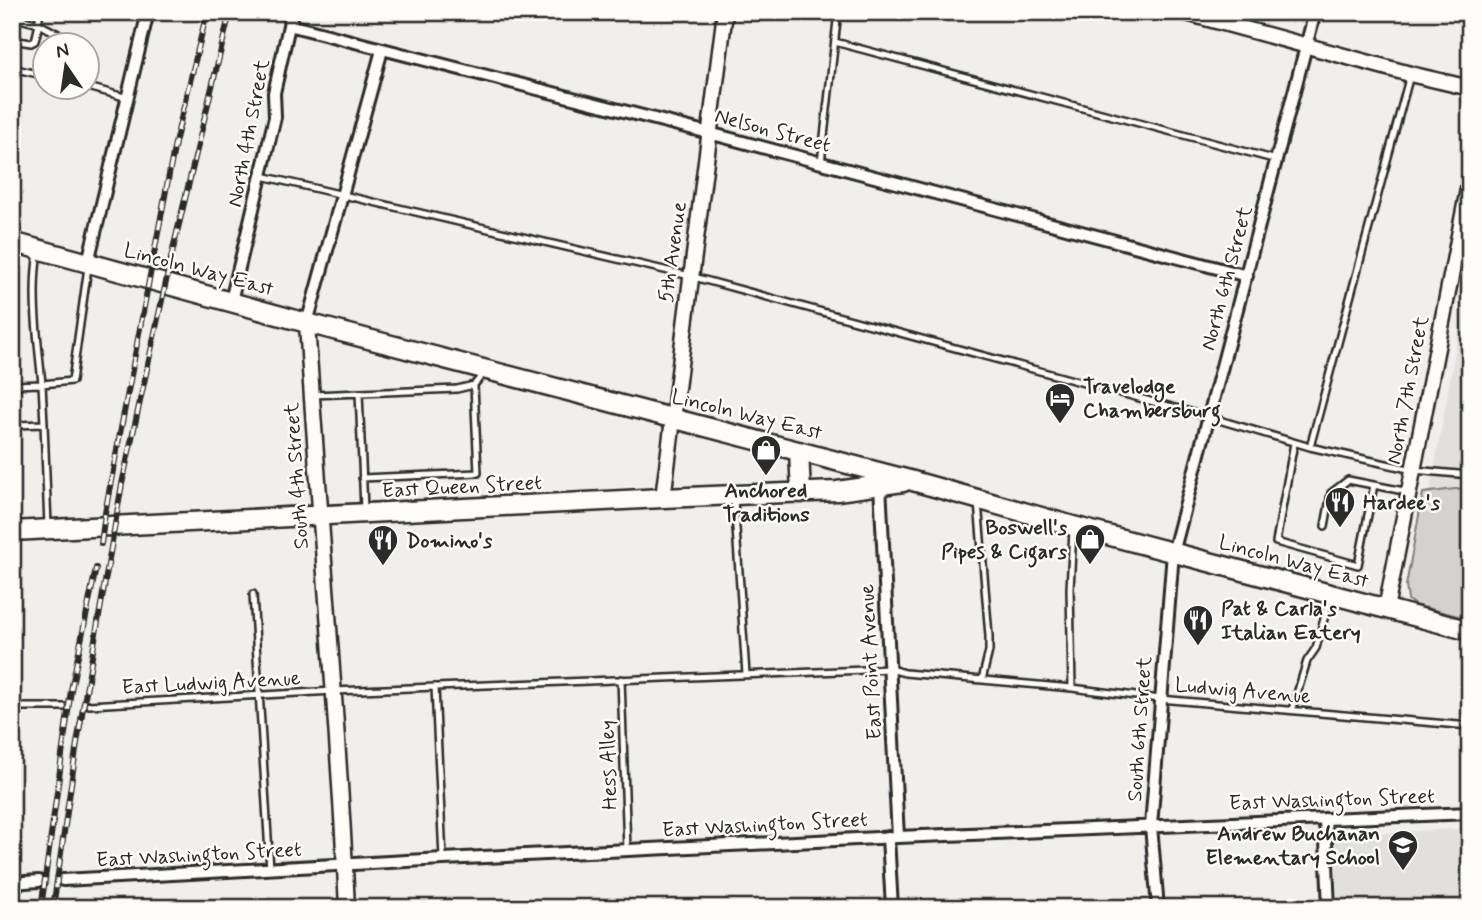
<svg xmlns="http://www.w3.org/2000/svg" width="1482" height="920" viewBox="0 0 1482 920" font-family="Mynerve,sans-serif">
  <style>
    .built { fill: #e1e0dc }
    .green { fill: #d3d2cf; stroke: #7f7e7d; stroke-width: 2 }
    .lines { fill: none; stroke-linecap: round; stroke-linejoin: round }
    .minor-tunnel { stroke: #c9c8c5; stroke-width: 10; stroke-dasharray: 10 5; stroke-linecap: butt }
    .service-casing { stroke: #2b2b2b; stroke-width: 10 }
    .minor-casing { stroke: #2b2b2b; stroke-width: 16 }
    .tertiary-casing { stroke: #2b2b2b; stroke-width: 19 }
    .trunk-casing { stroke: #2b2b2b; stroke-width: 23 }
    .service { stroke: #fdfcf7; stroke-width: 5 }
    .minor { stroke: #fdfcf7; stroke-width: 10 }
    .tertiary { stroke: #fdfcf7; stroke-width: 14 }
    .trunk { stroke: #fdfcf7; stroke-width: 18 }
    .rail-casing { stroke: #2b2b2b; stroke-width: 6 }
    .rail { stroke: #fdfcf7; stroke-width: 3.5; stroke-dasharray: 10; stroke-linecap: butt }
    .labels { text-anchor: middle; stroke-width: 5; stroke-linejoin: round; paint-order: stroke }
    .street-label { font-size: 21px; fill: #2b2b2b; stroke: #fdfcf7 }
    .poi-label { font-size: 21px; font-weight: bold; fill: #2b2b2b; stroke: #fdfcf7; text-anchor: start }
  </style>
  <rect width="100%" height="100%" fill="#f0efeb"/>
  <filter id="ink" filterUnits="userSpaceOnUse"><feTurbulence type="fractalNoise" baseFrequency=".0143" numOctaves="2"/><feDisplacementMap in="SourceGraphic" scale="14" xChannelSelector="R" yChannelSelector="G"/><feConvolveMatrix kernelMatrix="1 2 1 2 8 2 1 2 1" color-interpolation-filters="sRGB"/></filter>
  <g filter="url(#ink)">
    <path class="built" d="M 1470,268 L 1470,613 L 1411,598 Z
      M 1470,828 L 1470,908 L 1338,908 L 1335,836 Z"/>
    <path class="green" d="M 1463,488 L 1470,489 L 1470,619 L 1415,605 L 1408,600 L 1406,586 L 1423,493 Z"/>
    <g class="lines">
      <path class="minor-tunnel" d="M 39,881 L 63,880"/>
      <g class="service-casing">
        <path id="service" d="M 12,17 L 39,24 L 39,12
          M 12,40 L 31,43 L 35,41 L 39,24 L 62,36 L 73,46
          M 835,42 L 1277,160
          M 12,68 L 46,76
          M 88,87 L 128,98
          M 821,163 L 838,12
          M 262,176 L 690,276 L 1209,417 L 1310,447 L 1413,470 L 1470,475
          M 38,252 C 31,296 38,340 42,384 L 72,381 L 88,267
          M 1457,260 L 1470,263
          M 12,385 L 42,384 L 44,424 L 16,425
          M 359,393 L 364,509
          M 313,395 L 457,389 L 474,385 L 483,374
          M 44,424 L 48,526
          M 1294,443 L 1276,542 L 1358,565 L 1374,485
          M 1310,447 L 1410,75
          M 362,478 L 478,473 L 474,385
          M 734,499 L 746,674
          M 978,502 L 989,636 L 989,651 L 982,680
          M 1325,526 L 1331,493 L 1348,480 L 1409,492
          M 253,594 L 270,869
          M 621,679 L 627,850
          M 435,687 L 443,858
          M 1072,688 L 1070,589 L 1073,530
          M 89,705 L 334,691 L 890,669 L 905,673 L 1072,688 L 1160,699 L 1470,726
          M 12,707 L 65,707
          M 1292,710 L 1307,661 L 1316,648 L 1330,597"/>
      </g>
      <g class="minor-casing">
        <path id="minor" d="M 289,25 L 709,133 L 1247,276
          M 88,262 L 148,12
          M 231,301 L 275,117 L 274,93 L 292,12
          M 307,323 L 382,50
          M 880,485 L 898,837
          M 1325,819 L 1329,908
          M 888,837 L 892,908
          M 63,880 L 443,859 L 898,837 L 1470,813
          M 12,883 L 39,881
          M 1158,908 L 1151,826 L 1173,553 L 1315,12"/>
      </g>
      <g class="tertiary-casing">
        <path id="tertiary" d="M 1183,12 L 1410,74 L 1470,88
          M 307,323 C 319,518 338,712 347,908
          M 663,498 L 725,12
          M 1386,609 L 1470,179"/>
      </g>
      <g class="trunk-casing">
        <path id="trunk" d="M 12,242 L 307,323 L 913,481 L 1073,526 L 1470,631
          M 799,451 L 801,493
          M 12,531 L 663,498 L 837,491 L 903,482"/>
      </g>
      <use href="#service" class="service"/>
      <use href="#minor" class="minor"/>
      <use href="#tertiary" class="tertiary"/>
      <use href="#trunk" class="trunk"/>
      <g class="rail-casing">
        <path id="rail" d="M 101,544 L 105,513 L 175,143 L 207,12
          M 41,908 L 71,690 L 96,568
          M 53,908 L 77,743 L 122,484 L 174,245 L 230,12"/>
      </g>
      <use href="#rail" class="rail"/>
    </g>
  </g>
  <defs>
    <g id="hotel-pin" transform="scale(1.575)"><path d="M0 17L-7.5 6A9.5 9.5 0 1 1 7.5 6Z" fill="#2b2b2b" stroke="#fdfcf7"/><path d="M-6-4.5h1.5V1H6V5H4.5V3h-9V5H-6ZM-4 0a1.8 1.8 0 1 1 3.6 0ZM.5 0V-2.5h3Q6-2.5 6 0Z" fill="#fff"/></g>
    <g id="shop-pin" transform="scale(1.575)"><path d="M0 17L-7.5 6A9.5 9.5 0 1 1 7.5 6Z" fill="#2b2b2b" stroke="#fdfcf7"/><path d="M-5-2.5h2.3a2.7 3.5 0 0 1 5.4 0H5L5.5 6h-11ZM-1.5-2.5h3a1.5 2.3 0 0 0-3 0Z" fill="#fff"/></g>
    <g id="restaurant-pin" transform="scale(1.575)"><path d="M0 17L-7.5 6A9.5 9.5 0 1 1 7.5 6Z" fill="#2b2b2b" stroke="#fdfcf7"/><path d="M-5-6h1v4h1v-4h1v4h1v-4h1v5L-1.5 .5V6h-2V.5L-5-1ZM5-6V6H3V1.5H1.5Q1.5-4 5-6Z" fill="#fff"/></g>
    <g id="school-pin" transform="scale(1.575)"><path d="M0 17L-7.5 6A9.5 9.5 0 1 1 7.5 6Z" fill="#2b2b2b" stroke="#fdfcf7"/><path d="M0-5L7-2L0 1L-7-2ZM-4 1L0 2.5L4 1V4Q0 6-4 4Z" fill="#fff"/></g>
  </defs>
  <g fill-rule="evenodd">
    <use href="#hotel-pin" x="1060" y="398"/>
    <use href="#shop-pin" x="766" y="450"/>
    <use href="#restaurant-pin" x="1340" y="502"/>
    <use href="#shop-pin" x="1090" y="539"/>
    <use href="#restaurant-pin" x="383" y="540"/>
    <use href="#restaurant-pin" x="1198" y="620"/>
    <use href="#school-pin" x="1403" y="845"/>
  </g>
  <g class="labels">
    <g class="street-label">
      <text transform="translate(773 130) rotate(15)" y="7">Nelson Street</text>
      <text transform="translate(248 133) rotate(-79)" y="7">North 4th Street</text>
      <text transform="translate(672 252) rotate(-82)" y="7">5th Avenue</text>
      <text transform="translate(199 269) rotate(15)" y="7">Lincoln Way East</text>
      <text transform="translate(1226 278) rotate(-75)" y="7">North 6th Street</text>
      <text transform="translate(1407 390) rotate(-79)" y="7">North 7th Street</text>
      <text transform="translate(747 414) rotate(14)" y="7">Lincoln Way East</text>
      <text transform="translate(296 476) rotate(-94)" y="7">South 4th Street</text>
      <text transform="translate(462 486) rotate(-3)" y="7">East Queen Street</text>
      <text transform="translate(1294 561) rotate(15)" y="7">Lincoln Way East</text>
      <text transform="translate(870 662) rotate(-93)" y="7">East Point Avenue</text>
      <text transform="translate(211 682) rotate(-3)" y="7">East Ludwig Avenue</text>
      <text transform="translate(1243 690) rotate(5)" y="7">Ludwig Avenue</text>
      <text transform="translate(1139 729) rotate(-86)" y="7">South 6th Street</text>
      <text transform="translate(608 765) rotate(-92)" y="7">Hess Alley</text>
      <text transform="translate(1332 799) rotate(-2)" y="7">East Washington Street</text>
      <text transform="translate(765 824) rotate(-3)" y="7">East Washington Street</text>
      <text transform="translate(199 854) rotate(-3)" y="7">East Washington Street</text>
    </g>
    <g class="poi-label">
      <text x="1083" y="393">Travelodge<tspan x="1083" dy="24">Chambersburg</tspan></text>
      <text x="766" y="497" text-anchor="middle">Anchored<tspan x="766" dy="24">Traditions</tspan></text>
      <text x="1363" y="509">Hardee's</text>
      <text x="1067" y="534" text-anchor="end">Boswell's<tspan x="1067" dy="24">Pipes &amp; Cigars</tspan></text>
      <text x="406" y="547">Domino's</text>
      <text x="1221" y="615">Pat &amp; Carla's<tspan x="1221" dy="24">Italian Eatery</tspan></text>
      <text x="1380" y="840" text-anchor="end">Andrew Buchanan<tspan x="1380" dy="24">Elementary School</tspan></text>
    </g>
  </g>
  <rect width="1482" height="920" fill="none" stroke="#fdfcf7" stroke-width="42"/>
  <rect x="21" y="21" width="1440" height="878" fill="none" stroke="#2b2b2b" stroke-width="2.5" filter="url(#ink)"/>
  <g transform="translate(66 66) rotate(347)"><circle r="33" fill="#fdfcf7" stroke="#a9a8a5" stroke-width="2"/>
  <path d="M0-5L12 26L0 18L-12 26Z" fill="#2b2b2b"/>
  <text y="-10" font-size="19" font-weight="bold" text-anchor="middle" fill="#2b2b2b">N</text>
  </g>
</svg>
